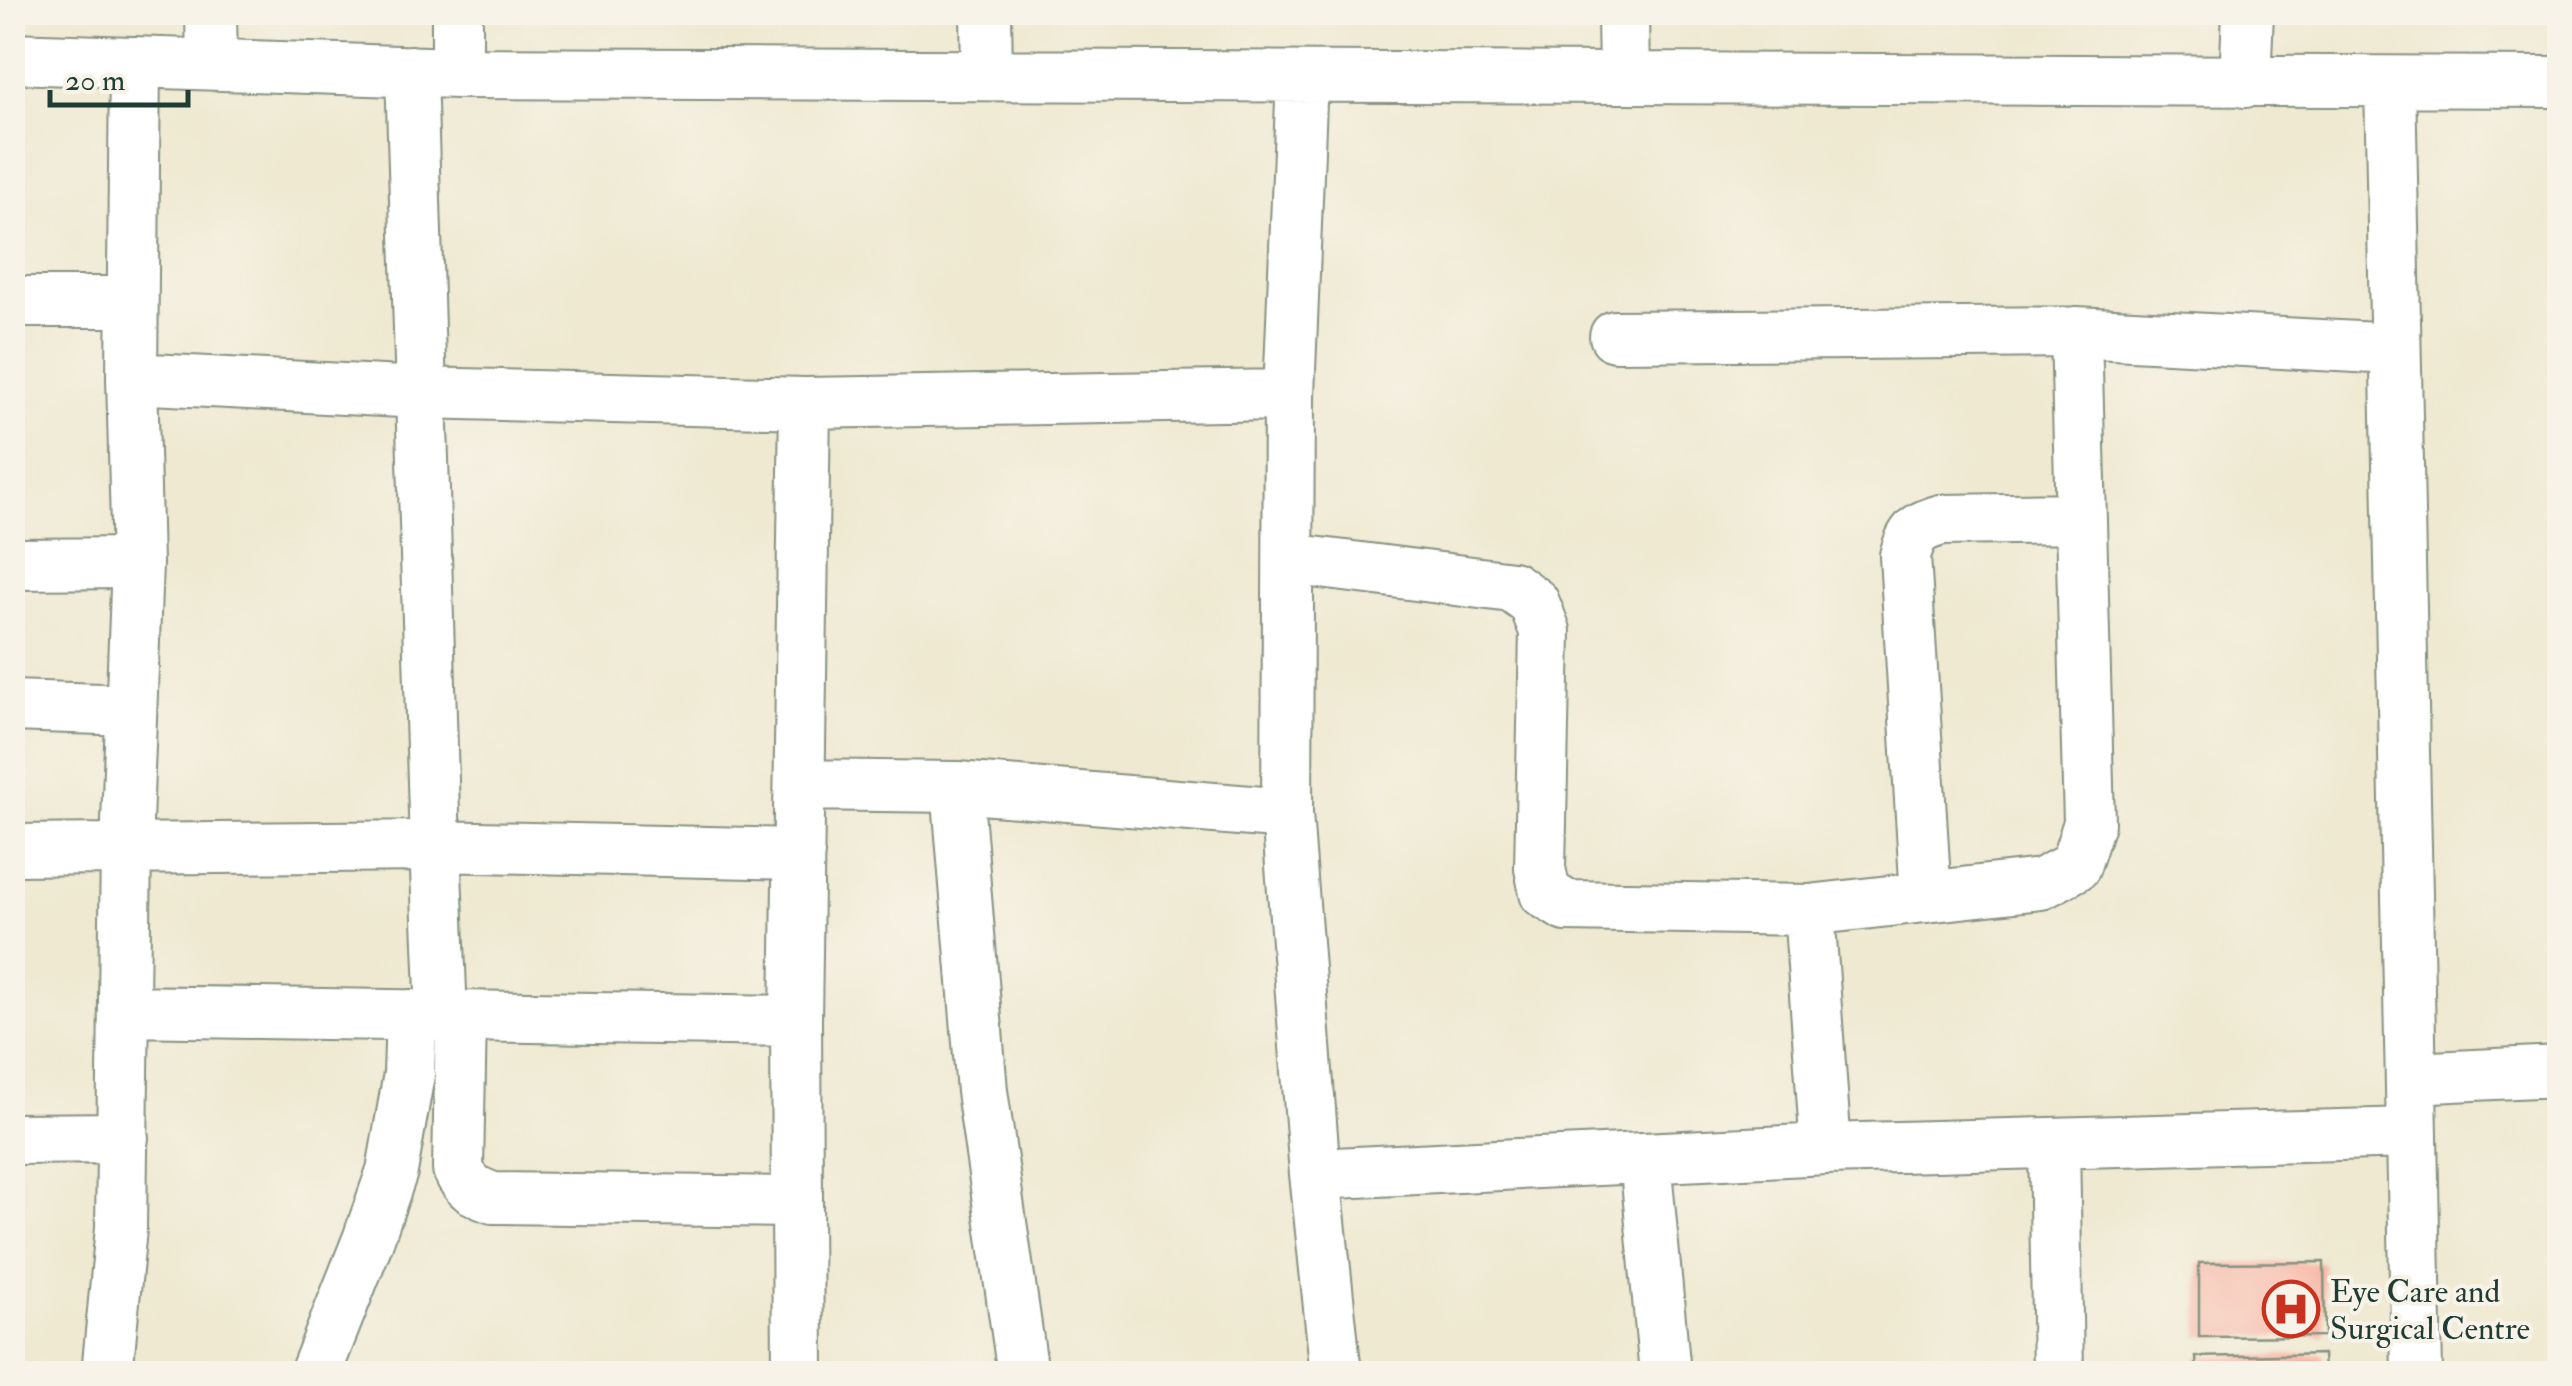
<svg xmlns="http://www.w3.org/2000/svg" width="2572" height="1386" viewBox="0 0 2572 1386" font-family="'IM FELL Double Pica',serif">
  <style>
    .building { fill: #f7ae9c }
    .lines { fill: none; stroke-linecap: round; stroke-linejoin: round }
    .minor-casing { stroke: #879382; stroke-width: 54 }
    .minor { stroke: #fff; stroke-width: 50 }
    .labels { text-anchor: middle; stroke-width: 8; stroke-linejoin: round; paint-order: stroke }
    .poi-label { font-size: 32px; fill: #1f3d34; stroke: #f7f3e8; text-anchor: start }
  </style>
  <rect width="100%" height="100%" fill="#f7f3e8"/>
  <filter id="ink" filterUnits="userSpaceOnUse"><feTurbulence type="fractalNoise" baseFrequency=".01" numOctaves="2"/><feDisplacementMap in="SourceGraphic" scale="20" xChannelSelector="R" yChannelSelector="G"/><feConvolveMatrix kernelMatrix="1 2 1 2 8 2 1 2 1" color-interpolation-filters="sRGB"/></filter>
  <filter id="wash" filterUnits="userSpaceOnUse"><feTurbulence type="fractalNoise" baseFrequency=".0048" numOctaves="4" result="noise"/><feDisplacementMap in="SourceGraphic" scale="40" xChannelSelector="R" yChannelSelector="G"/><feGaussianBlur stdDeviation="2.25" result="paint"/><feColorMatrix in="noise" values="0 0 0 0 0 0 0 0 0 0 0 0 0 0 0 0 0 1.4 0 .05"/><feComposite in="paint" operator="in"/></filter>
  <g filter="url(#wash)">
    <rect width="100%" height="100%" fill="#efe9d1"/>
    <g id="blocks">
      <path class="building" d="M 2324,1262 L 2325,1336 L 2199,1337 L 2199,1263 Z
        M 2323,1354 L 2324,1374 L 2197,1374 L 2196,1357 Z"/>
    </g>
  </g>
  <g filter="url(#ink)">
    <use href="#blocks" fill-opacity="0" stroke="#879382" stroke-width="2.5"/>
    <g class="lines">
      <g class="minor-casing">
        <path id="minor" d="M 211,12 L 212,64
          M 457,12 L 457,73
          M 986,12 L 987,75
          M 1623,12 L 1624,78
          M 12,58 L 457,73 L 2560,82
          M 411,71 L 435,846 L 442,1016
          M 1302,77 L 1289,395 L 1287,814 L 1315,1174 L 1336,1374
          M 2245,82 L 2248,12
          M 2390,82 L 2417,1374
          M 12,302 L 132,302
          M 1615,336 L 2076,332 L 2395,349
          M 132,378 L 421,393 L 805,403 L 1289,395
          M 1289,559 L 1512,587 L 1534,603 L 1545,631 L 1540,868 L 1545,893 L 1566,906 L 1809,910 L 2041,884 L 2075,866 L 2089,823 L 2076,332
          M 12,564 L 137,563
          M 12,706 L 131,710
          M 800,785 L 957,787 L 1287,814
          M 957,787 L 982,1091 L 1023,1374
          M 12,850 L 435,846 L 799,854
          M 1926,897 L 1905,556 C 1912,531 1916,528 1941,520 L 2081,518
          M 1809,910 L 1826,1149
          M 124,1011 L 796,1021 L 805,403
          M 461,1016 L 458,1169 C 466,1187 475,1192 493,1198 L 797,1202
          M 796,1021 L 798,1374
          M 2411,1078 L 2560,1071
          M 12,1139 L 123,1138
          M 2054,1143 L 2058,1374
          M 1645,1159 L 1665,1374
          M 1315,1174 L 1826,1149 L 2412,1133
          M 107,1374 L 121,1228 L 126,848 L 137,563 L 132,378 L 135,62
          M 315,1374 L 368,1240 L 392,1171 L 409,1074 L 411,1015"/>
      </g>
      <use href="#minor" class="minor"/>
    </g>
  </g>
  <defs>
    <g id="hospital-ring" transform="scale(2.875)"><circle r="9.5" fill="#f7f3e8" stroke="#c8321e" stroke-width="1.5"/><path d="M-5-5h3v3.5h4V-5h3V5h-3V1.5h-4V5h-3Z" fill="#c8321e"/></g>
  </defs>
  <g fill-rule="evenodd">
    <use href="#hospital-ring" x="2291" y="1309"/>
  </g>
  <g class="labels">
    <g class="poi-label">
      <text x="2330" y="1302">Eye Care and<tspan x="2330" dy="37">Surgical Centre</tspan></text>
    </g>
  </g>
  <rect width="2572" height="1386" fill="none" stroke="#f7f3e8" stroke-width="50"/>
  <path d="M50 90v15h138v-15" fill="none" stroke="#1f3d34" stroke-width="5"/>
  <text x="65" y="90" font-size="30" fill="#1f3d34" stroke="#f7f3e8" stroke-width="8" paint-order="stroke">20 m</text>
</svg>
